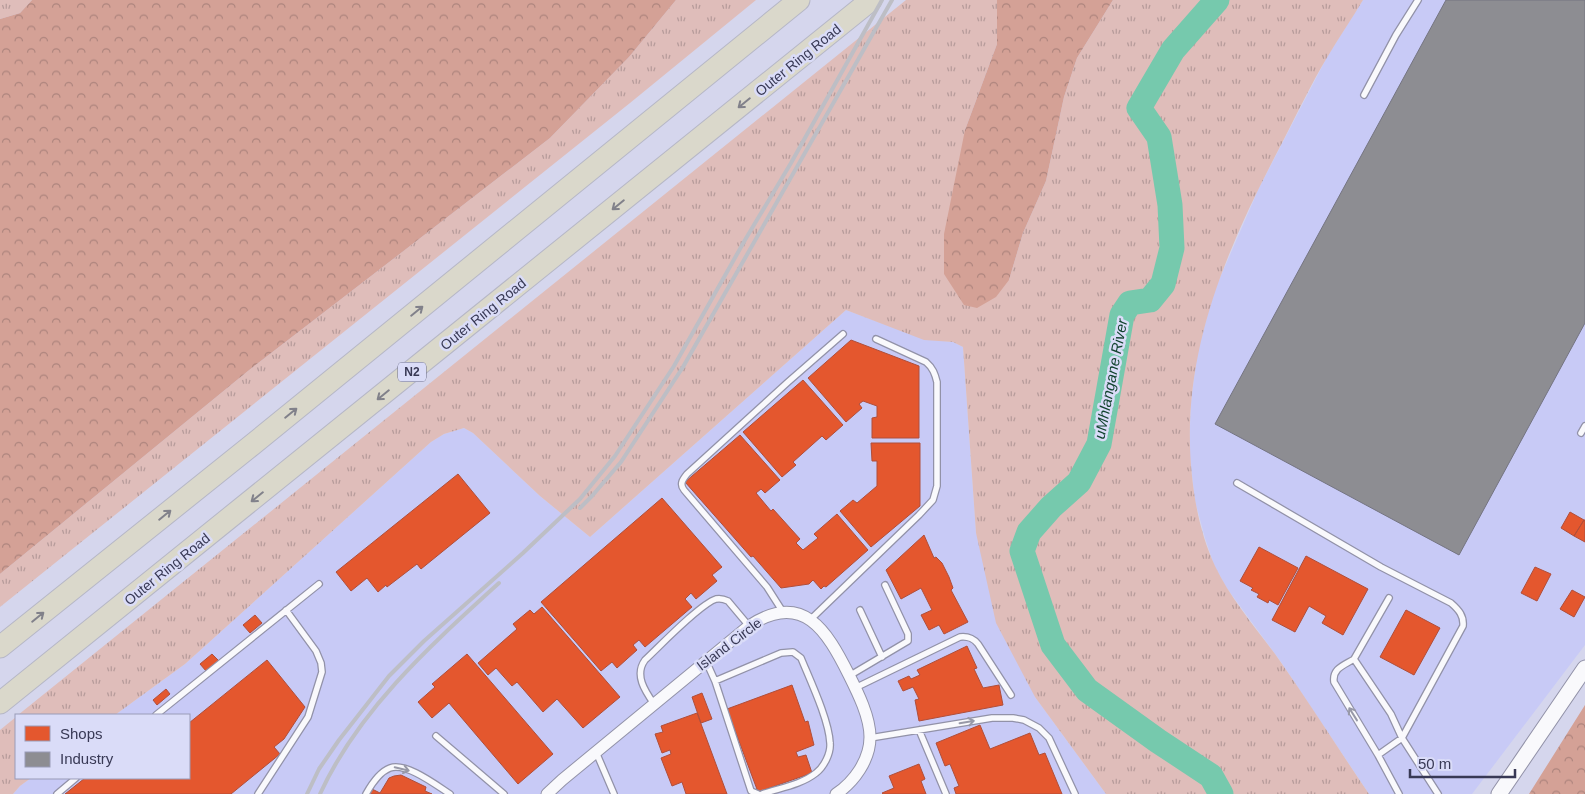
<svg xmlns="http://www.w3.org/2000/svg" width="1585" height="794" viewBox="0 0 1585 794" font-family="Arial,sans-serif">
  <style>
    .built { fill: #c8caf6 }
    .grass { fill: url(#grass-tufts) }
    .forest { fill: url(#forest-crowns) }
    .shops { fill: #e4572e; stroke: #b04e3a }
    .industry { fill: #8d8d92; stroke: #747480 }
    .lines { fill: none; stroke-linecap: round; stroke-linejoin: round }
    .river { stroke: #76c9ad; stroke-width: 25 }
    .service-casing { stroke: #9292a8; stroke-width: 8 }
    .minor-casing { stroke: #9292a8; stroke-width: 13 }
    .tertiary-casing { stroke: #9292a8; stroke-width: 17 }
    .motorway-casing { stroke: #b6b7c6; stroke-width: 23 }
    .service { stroke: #f9f9fc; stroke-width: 5.5 }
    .minor { stroke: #f9f9fc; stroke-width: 11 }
    .tertiary { stroke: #f9f9fc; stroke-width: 15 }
    .motorway { stroke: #dad8cb; stroke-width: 21 }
    .rail { stroke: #bdbec5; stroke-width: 4 }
    .oneway { stroke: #81818a }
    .oneway2 { stroke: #9899a8 }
    .labels { text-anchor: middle; stroke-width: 5; stroke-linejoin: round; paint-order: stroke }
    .shield { fill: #dadcf8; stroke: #696a86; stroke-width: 1 }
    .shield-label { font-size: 12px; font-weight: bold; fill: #383955 }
    .street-label { font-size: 14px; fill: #383955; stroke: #dadcf8 }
    .water-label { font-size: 15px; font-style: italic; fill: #12442f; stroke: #dadcf8 }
  </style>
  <defs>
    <pattern id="grass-tufts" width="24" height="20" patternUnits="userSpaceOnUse" patternTransform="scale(1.25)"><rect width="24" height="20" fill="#dfbdba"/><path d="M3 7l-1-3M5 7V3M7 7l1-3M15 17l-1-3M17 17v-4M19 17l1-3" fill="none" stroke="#b69b9a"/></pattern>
    <pattern id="forest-crowns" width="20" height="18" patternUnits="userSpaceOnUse" patternTransform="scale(1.25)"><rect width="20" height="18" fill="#d4a196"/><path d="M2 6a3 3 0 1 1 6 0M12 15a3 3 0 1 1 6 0" fill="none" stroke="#ad847d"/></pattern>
  </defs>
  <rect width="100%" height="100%" fill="#d5d6ed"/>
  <path class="built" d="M 1363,0 L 1585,0 L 1585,645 L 1472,794 L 1369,794 L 1281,662 L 1226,587 L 1214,565 L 1205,538 L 1195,501 L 1189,449 L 1191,402 L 1197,354 L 1213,294 L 1259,188 L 1327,57 Z
    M 846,310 L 924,339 L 953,342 L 963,347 L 976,533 L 1035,697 L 1106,794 L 13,794 L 20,786 L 31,778 L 189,778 L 189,715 L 115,715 L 185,664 L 431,442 L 444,434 L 464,428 L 473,433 L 540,496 L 590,537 Z"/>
  <path class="grass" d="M 0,0 L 32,0 L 20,13 L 0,19 Z
    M 676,0 L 756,0 L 630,103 L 0,607 L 0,574 L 248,371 L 550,138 L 629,57 Z
    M 906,0 L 997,0 L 997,44 L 965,130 L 1009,280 L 1023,233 L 1046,181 L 1064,97 L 1077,58 L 1113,0 L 1363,0 C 1352,19 1339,37 1328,56 C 1311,84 1297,114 1282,143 C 1227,248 1179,354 1192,476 C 1195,506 1202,538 1215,566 C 1231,600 1258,630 1280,661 C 1311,705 1339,750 1369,794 L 1106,794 L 1035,697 L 996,623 L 976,533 L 963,347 L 953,342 L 924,340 L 846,310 L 590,537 L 540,496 L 473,433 L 464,428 L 444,434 L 431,442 L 185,664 L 115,715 L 18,715 Z
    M 16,717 L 16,778 L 31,778 L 20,786 L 13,794 L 0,794 L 0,730 Z"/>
  <path class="forest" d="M 32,0 L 676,0 L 629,57 L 550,138 L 248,371 L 0,574 L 0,19 L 20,13 Z
    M 997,0 L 1113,0 L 1077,58 L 1064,97 L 1046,181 L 1023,233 L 1009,280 L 996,297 L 977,308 L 964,305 L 944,274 L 944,234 L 965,130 L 997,44 Z
    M 1585,705 L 1585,794 L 1529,794 Z"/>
  <path class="shops" d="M 851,340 L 919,366 L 919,438 L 872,438 L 872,418 L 877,417 L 877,406 L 863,401 L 859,404 L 862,408 L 846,422 L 808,378 Z
    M 803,380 L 843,425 L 826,440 L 822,436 L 793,462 L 796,465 L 782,477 L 743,432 Z
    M 740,435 L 780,480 L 765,493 L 761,489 L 756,493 L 771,511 L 773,509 L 800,539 L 796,543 L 803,550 L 818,538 L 814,534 L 837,514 L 868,550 L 826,587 L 824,586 L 821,589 L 813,580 L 809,584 L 781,588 L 753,556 L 751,557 L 685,482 Z
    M 871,443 L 920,443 L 920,506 L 871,547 L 840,511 L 853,500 L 857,503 L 877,486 L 877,461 L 872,461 Z
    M 458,474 L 490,513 L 421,569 L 417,564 L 387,587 L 386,585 L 378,592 L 367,578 L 351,591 L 336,572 Z
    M 662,498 L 722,567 L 712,575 L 717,581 L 696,599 L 691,593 L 685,599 L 692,607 L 645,647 L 639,640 L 633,645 L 637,650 L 617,668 L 612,662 L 601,671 L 541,602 Z
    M 1570,512 L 1584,520 L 1574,536 L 1561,528 Z
    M 1584,520 L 1585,520 L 1585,542 L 1574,536 Z
    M 924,535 L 934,558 L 936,557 L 942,563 L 949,577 L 953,588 L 951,590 L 968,622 L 944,634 L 939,625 L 929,630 L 921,615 L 932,610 L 921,588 L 901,599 L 886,570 Z
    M 1259,547 L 1298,568 L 1278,605 L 1269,600 L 1268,603 L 1257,597 L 1259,594 L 1251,590 L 1253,588 L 1240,581 Z
    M 1306,556 L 1368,589 L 1343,635 L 1322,623 L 1326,616 L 1309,606 L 1295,632 L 1272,620 Z
    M 1535,567 L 1551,574 L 1537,601 L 1521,593 Z
    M 1572,590 L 1585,597 L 1574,617 L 1560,609 Z
    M 542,607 L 620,697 L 583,728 L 557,699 L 543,712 L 517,682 L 512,686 L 496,668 L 488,675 L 478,663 L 517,629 L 513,624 L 530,610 L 534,614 Z
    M 1406,610 L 1440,628 L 1414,675 L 1380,657 Z
    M 255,615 L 262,623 L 250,633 L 243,625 Z
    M 967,646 L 977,668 L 974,669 L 983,688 L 999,685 L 1003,705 L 919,721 L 915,700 L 919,699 L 913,687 L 903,691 L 898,681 L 909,676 L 911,679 L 920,675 L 917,670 Z
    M 212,654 L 219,661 L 206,671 L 200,664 Z
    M 467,654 L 553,754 L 518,784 L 449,703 L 432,718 L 418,702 L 435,687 L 432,684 Z
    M 267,660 L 305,707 L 284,739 L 274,747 L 280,754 L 231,794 L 65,794 L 85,778 L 189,778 L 189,723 Z
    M 792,685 L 805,722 L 808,721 L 814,745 L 796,752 L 798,757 L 806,755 L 812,773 L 758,792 L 727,709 Z
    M 166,689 L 170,694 L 157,705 L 153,700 Z
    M 702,693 L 712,719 L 701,723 L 692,697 Z
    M 697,713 L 727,794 L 686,794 L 682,782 L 672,786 L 661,758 L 671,754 L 670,750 L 662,753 L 655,734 L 663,732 L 661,726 Z
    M 980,725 L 990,749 L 1030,733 L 1039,755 L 1045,753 L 1062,794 L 956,794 L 954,788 L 959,786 L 950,764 L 945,766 L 936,743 Z
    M 919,764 L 925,779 L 921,781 L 926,794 L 883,794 L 882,793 L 894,788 L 889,776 Z
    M 401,775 L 426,787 L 425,791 L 432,794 L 369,794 L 372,789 L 380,793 L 389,778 L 394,776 Z"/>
  <path class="industry" d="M 1446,0 L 1585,0 L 1585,323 L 1459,555 L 1215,424 Z"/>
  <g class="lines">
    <path class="river" d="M 1217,0 L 1173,50 L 1139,108 L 1159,137 L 1170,205 L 1172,248 L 1163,284 L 1150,300 L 1130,303 L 1122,315 L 1099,444 L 1079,482 L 1051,507 L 1029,532 L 1022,551 L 1053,645 L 1087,690 L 1158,741 L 1211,776 L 1221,794"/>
    <g class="service-casing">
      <path id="service" d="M 1364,95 L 1396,35 L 1418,0
        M 1581,433 L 1585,426
        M 1237,483 L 1381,567 L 1451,603 C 1459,610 1464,616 1463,626 L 1402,738 L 1378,755 L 1399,794
        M 860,610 L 882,657
        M 783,612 L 767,587 L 684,490 C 679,484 683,479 687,474 L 788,382 L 843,334
        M 810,620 L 919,515 L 933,500 L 937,486 L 937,382 C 935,374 933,368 926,362 L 876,339
        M 1354,659 L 1389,598
        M 706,661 L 715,681 L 751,791 L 758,794
        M 849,676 L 908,641 L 908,634 L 885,585
        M 715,681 L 781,653 L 793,652 L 801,658 C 810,680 829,720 830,743 C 831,753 824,767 816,773 C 801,785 779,788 762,794
        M 855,688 L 960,637 C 968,636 973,638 978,644 L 1011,695
        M 654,704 C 645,691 634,675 645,660 C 659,647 700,604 716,599 C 721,598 724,599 728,601 L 749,626
        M 156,715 L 319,584
        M 919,730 L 946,794
        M 436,736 L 504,794
        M 870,738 L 992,718 L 1013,718 L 1024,720 L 1039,728 L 1049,738 L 1075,794
        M 596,752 L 614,794
        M 1378,755 L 1334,682 C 1332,668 1345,665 1354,659 L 1391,714 L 1402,738 L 1438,794
        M 57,794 L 76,778
        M 258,794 L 308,717 L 322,672 L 321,663 L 316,651 L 286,610
        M 366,794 C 371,785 379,772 390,768 C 406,762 436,785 450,794"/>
    </g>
    <g class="minor-casing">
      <path id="minor" d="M 547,794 L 562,780 L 749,626 C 803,590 827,631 849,675 C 858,693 870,717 870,737 C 870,760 854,782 836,794"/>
    </g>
    <g class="tertiary-casing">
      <path id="tertiary" d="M 1499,794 L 1585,668"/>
    </g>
    <g class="motorway-casing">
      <path id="motorway" d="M 0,647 L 252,445 L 799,0
        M 0,703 L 871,0"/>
    </g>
    <use href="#service" class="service"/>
    <use href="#minor" class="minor"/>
    <use href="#tertiary" class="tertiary"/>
    <use href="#motorway" class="motorway"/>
    <path class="rail" d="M 580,508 L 592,496 L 621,462 L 683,367 L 892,0
      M 307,794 L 319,769 L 339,740 L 389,676 L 424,641 L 523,553 L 580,499 L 615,456 L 674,366 L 745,240 L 791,163 L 882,0
      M 320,794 C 359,709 431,645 499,583"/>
  </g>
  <defs><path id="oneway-shaft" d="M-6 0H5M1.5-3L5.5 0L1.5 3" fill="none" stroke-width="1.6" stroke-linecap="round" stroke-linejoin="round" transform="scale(1.25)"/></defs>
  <g class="oneway">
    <use href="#oneway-shaft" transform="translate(744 103) rotate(141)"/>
    <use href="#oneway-shaft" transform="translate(618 205) rotate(141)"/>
    <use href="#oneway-shaft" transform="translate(417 311) rotate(-39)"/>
    <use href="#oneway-shaft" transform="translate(383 395) rotate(141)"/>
    <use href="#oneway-shaft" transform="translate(291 413) rotate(-39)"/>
    <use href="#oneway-shaft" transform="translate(257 497) rotate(141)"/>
    <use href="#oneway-shaft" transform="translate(165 515) rotate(-39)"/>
    <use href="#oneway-shaft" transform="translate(38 617) rotate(-39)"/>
  </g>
  <g class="oneway2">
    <use href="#oneway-shaft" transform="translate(1353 714) rotate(-122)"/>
    <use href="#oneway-shaft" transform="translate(967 722) rotate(-9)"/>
    <use href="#oneway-shaft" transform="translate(402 769) rotate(13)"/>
  </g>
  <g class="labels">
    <rect class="shield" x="398" y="362.5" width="28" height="19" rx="4"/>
    <g class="shield-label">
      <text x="412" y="376">N2</text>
    </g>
    <g class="street-label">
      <text transform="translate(798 60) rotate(-39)" y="5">Outer Ring Road</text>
      <text transform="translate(483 314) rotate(-39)" y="5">Outer Ring Road</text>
      <text transform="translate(167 569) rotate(-39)" y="5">Outer Ring Road</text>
      <text transform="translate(729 644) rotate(-37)" y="5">Island Circle</text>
    </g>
    <g class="water-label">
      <text transform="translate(1111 379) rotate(-79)" y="5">uMhlangane River</text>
    </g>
  </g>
  <rect x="15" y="714" width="175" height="65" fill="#dadcf8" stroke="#999bb7"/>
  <rect x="25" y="726" width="25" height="15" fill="#e4572e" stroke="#999bb7"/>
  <text x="60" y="739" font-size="15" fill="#383955">Shops</text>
  <rect x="25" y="752" width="25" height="15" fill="#8d8d92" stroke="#999bb7"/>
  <text x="60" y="764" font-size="15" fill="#383955">Industry</text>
  <path d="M1410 769v8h105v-8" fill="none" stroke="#383955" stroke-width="2.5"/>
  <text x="1418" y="769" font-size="15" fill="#383955" stroke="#dadcf8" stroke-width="4" paint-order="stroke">50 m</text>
</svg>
